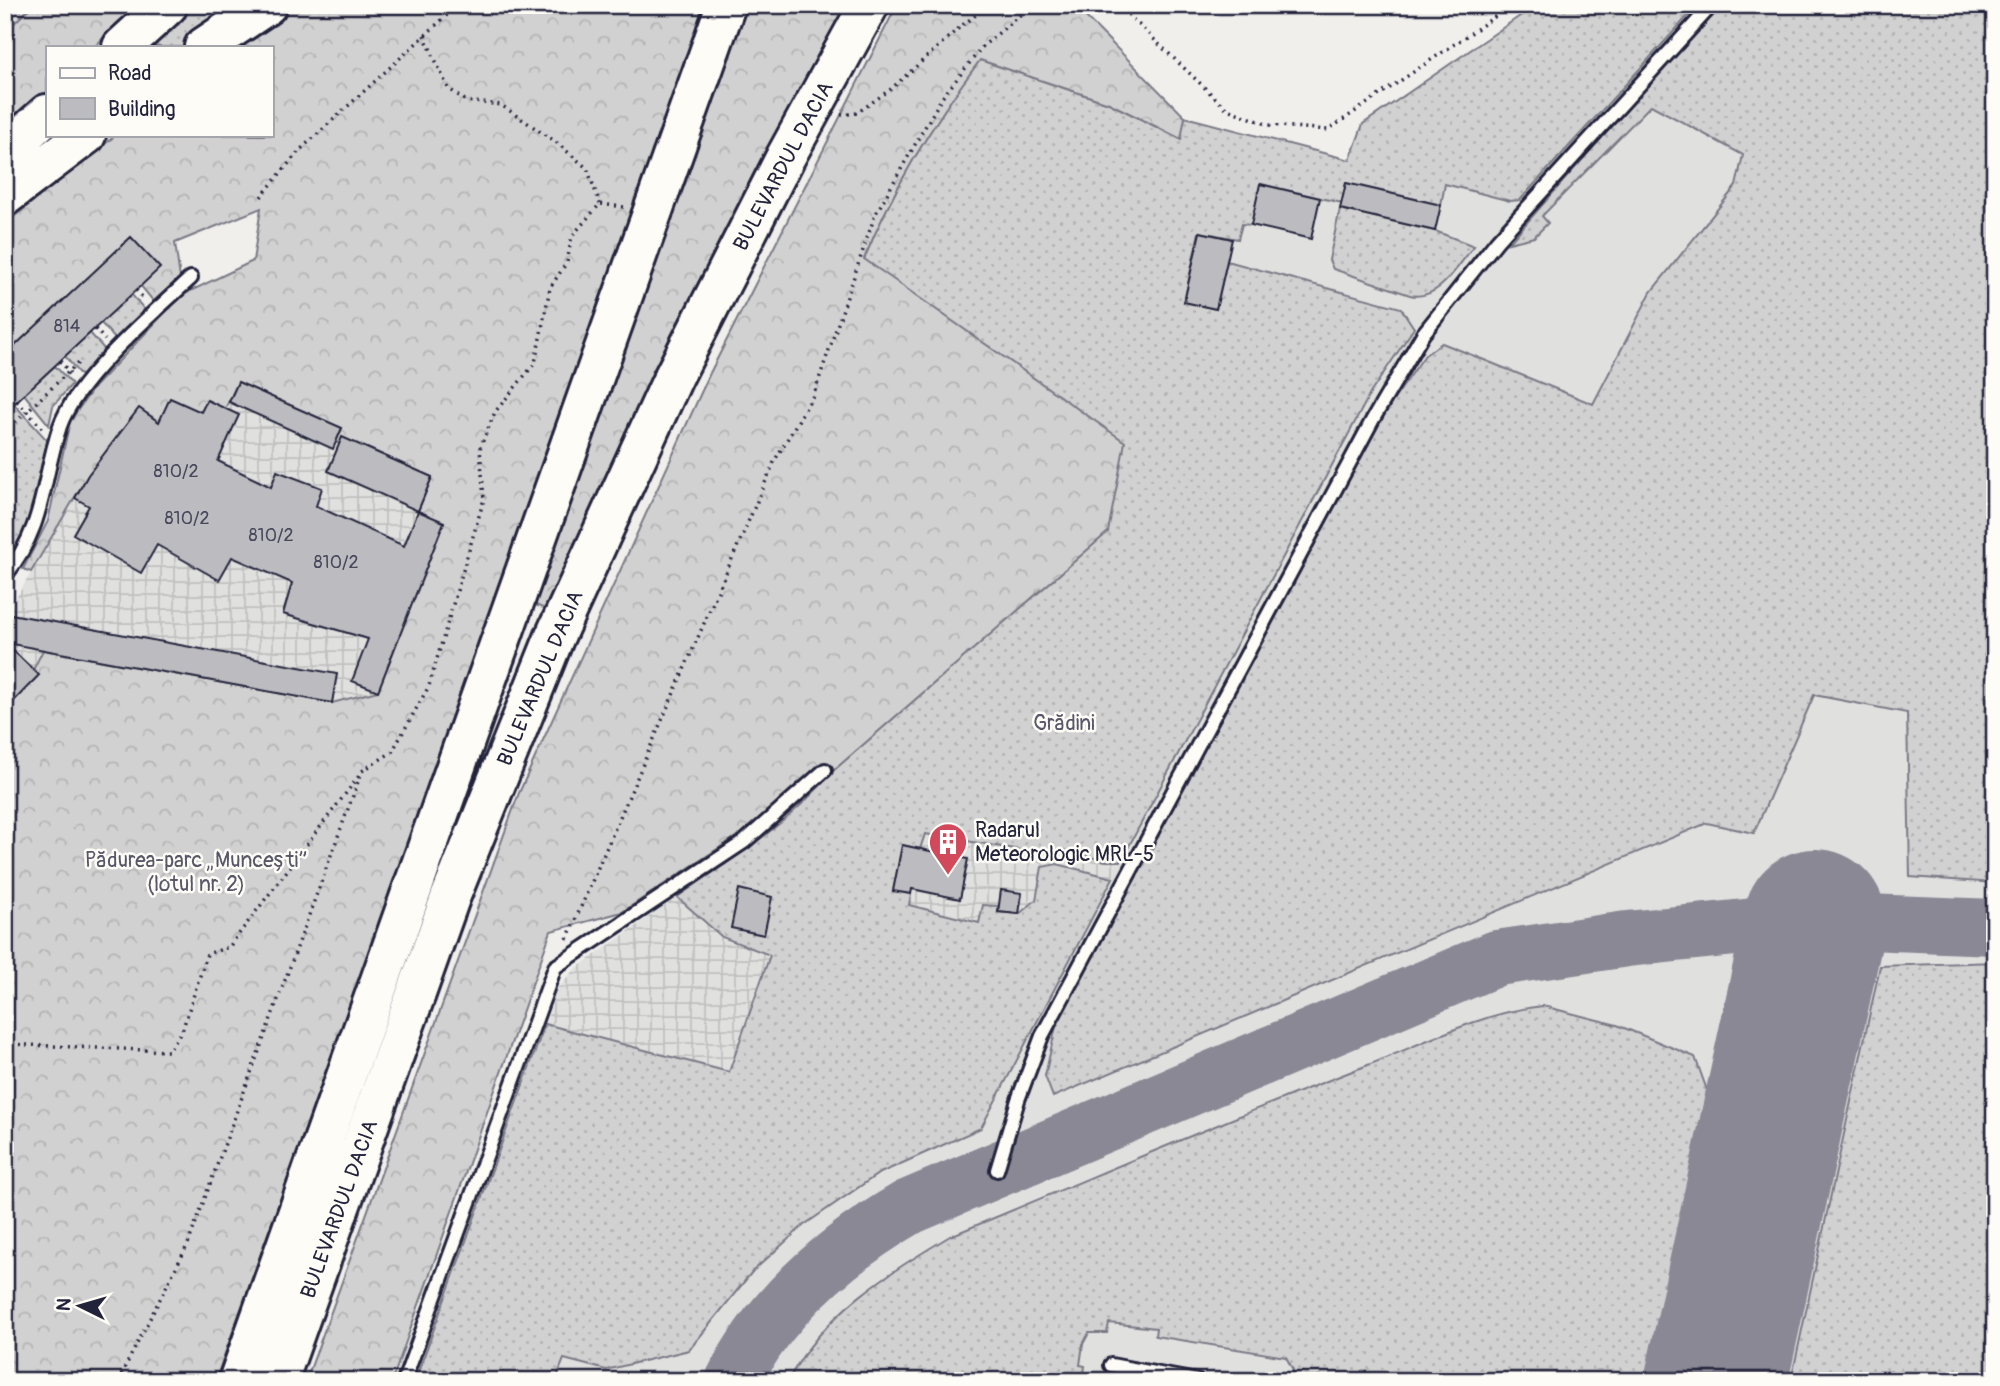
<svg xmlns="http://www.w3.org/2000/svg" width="2000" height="1386" viewBox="0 0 2000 1386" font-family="Pangolin,sans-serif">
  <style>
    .built { fill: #e0e0df }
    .industrial { fill: url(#industrial-grid) }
    .grass { fill: url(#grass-dots); stroke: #7a7a86; stroke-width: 2 }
    .forest { fill: url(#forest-crowns); stroke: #7a7a86; stroke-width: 2 }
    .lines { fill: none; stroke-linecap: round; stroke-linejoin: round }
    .taxiway { stroke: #898894; stroke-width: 56 }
    .runway { stroke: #898894; stroke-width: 142 }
    .building { fill: #bcbcc0; stroke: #22223b; stroke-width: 2 }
    .service-casing { stroke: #22223b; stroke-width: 18 }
    .primary-casing { stroke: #22223b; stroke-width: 44 }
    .path { stroke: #22223b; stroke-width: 3.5; stroke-dasharray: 2 5; stroke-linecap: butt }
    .service { stroke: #fdfcf7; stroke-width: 12 }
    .primary { stroke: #fdfcf7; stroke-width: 38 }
    .labels { text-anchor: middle; stroke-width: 5; stroke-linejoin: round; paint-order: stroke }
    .number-label { font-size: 18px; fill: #48485c }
    .street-label { font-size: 21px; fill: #22223b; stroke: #fdfcf7 }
    .park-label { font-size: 21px; fill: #575768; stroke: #fdfcf7 }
    .poi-label { font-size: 21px; fill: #22223b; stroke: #fdfcf7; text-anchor: start }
  </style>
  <defs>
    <pattern id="industrial-grid" width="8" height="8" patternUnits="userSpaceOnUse" patternTransform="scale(1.75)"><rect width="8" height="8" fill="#e0e0df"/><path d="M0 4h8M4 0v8" fill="none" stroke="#c0c0c0"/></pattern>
    <pattern id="grass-dots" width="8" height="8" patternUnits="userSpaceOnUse" patternTransform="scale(1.75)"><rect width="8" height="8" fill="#d2d1d1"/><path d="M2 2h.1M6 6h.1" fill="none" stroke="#b4b3b4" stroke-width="1.8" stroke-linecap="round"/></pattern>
    <pattern id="forest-crowns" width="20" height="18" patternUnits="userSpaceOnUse" patternTransform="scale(1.75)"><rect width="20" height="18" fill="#d2d1d1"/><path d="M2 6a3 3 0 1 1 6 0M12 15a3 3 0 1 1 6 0" fill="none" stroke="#b4b3b4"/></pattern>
  </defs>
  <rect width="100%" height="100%" fill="#f0efec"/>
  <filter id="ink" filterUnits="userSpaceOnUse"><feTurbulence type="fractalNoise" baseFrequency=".0143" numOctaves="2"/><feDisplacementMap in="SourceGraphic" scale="14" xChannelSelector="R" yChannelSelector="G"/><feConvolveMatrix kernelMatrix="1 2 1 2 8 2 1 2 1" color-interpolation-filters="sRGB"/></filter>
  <g filter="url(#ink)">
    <path class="built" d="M 1698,5 L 1995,5 L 1995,1381 L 415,1381 L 545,1024 L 729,1072 L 770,955 L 722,937 L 677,897 L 759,841 L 811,798 L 834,770 L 1108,532 L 1185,117 L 1510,201 L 1520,200 Z"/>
    <path class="industrial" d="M 5,5 L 33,5 L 5,32 Z
      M 238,382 L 342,428 L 336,442 L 353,449 L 365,447 L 432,477 L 444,522 L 378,691 L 332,703 L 39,675 L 5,710 L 5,617 L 88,475 L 139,408 L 170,398 L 201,412 L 207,400 L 229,402 Z
      M 918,801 L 1121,861 L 1040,1018 L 895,986 L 911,895 L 893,891 L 902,845 Z
      M 677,897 L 722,937 L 770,955 L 729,1072 L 545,1024 L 557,989 L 575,969 Z"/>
    <path class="grass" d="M 181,5 L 246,5 L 189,47 L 135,47 Z
      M 1536,5 L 1698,5 L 1520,200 L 1510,201 L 1445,184 L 1441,205 L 1346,183 L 1342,203 L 1261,184 L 1251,225 L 1242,224 L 1238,239 L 1199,232 L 1184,302 L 1216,309 L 1227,261 L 1401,308 L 1414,328 L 1371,392 L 1121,861 L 1106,861 L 1063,850 L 1032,852 L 925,834 L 920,849 L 903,845 L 893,891 L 911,894 L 909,905 L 979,923 L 983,905 L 998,906 L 998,912 L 1019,914 L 1036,900 L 1042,867 L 1057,864 L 1113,878 L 981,1128 L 878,1174 L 804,1225 L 752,1272 L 689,1350 L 606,1370 L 564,1359 L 556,1379 L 551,1381 L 508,1381 L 461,1372 L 458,1381 L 415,1381 L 545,1024 L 729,1072 L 770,955 L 722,937 L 677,897 C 733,859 790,823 834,770 L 1108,532 L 911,294 L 864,259 C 894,187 933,122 980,60 L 1109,103 L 1180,139 L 1185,117 L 1350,160 L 1363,124 Z
      M 1718,5 L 1995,5 L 1995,883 L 1910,877 L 1907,713 L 1814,695 L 1754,833 L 1707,823 L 1053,1097 L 1045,1076 L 1056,1026 L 1372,431 L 1425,355 L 1442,343 L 1593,404 L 1651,292 L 1736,186 L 1743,155 L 1651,105 L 1542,216 L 1548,223 L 1534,237 L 1509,243 Z
      M 1340,209 L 1435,231 L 1474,246 C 1458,265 1439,302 1410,295 L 1333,269 L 1329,260 Z
      M 131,294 L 145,310 L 116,340 L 101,323 Z
      M 90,333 L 105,350 L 81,376 L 65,356 Z
      M 55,366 L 72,384 L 53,406 L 49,425 L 24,394 Z
      M 14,404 L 47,440 L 45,463 L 23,541 L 5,563 L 5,412 Z
      M 1995,962 L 1995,1381 L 1791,1381 L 1880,966 Z
      M 1543,1006 L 1617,1025 L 1695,1057 L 1708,1093 L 1647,1381 L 1291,1381 L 1293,1370 L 1286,1357 L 1155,1336 L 1156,1328 L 1109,1323 L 1107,1333 L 1089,1333 L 1083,1344 L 1080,1365 L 1085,1366 L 1083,1381 L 788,1381 C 822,1314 887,1274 950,1236 C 1089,1179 1227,1119 1368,1065 C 1424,1043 1483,1012 1543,1006 Z"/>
    <path class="forest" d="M 33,5 L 138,5 L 94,47 L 47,47 L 47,92 L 5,131 L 5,32 Z
      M 290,5 L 710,5 L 215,1381 L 5,1381 L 5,710 L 38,676 L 33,670 L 43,650 L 332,703 L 378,691 L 444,522 L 418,511 L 432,477 L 365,447 L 353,450 L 336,442 L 342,428 L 238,382 L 225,409 L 207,400 L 201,412 L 159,422 L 139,408 L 88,475 L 31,572 L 23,569 L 48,521 L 70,421 L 95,386 L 182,295 L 253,261 L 261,208 L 175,243 L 180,278 L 154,302 L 141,286 L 7,354 L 5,224 L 116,135 L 271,135 L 271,47 L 228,47 Z
      M 741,5 L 858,5 L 550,611 L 528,602 Z
      M 897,5 L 1074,5 L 1185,117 L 1181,139 L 1109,103 L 980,60 C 933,122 894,186 864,259 L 1125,442 L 1108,532 L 834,770 L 823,764 L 743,832 L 622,912 L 551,931 L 392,1381 L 306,1381 L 519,793 L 710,373 Z"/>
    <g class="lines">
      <path class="taxiway" d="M 733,1381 C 771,1305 837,1249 909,1207 L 1497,958 L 1627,939 L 1815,920 L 1995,927"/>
      <path class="runway" d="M 1716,1381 L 1815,920"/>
    </g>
    <path class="building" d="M 1346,183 L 1441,205 L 1435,231 L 1340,209 Z
      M 1260,184 L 1320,198 L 1311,239 L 1251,225 Z
      M 1200,232 L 1232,239 L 1216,309 L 1184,302 Z
      M 131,237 L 160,268 L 5,412 L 5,355 Z
      M 238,382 L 342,428 L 333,449 L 229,402 Z
      M 170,398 L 201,412 L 207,400 L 239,415 L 218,461 L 271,487 L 277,471 L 322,488 L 316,506 L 404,546 L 418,511 L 444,522 L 378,691 L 352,681 L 368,639 L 283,614 L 292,583 L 232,557 L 219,580 L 157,545 L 141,573 L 73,534 L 89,506 L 75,498 L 88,475 L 139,408 L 159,422 Z
      M 342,437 L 432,477 L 418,511 L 328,471 Z
      M 11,614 L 337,674 L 332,703 L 6,643 Z
      M 5,643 L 39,675 L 5,710 Z
      M 902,845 L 968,859 L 960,899 L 912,889 L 911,894 L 893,891 Z
      M 739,889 L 772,897 L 764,935 L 731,928 Z
      M 1001,890 L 1022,893 L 1019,914 L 998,912 Z"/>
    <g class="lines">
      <g class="service-casing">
        <path id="service" d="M 5,576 C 46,525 41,483 60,426 C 76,379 154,312 191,278
          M 997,1170 L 1018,1100 L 1042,1036 L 1373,419 L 1423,334 L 1497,241 L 1712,5
          M 1111,1365 L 1197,1381
          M 404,1381 L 555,967 L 744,842 L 825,770"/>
      </g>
      <g class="primary-casing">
        <path id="primary" d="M 122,47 L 168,5
          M 204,47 L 267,5
          M 5,152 L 47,114
          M 5,196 L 86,135
          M 238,1381 L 726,5
          M 278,1381 L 450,898 L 555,636 L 673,378 L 785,158 L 869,5"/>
      </g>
      <path class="path" d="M 1118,5 L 1227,109 L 1269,125 L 1328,130 L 1512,5
        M 424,35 L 448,88 L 466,101 L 501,105 L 556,142 L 587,168 L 600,204
        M 841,115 L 857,113 L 891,89 L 960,27 L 989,5
        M 261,197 L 299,151 L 458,5
        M 136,290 L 144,299
        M 95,329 L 105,340
        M 60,361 L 70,373
        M 17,401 L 42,428
        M 5,432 L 80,361
        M 567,939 L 775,460 L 814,394 L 875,215 L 941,99 L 983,46 L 1032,5
        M 5,1044 L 168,1051 L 182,1031 L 207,954 L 229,947 L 359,776
        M 118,1381 L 188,1244 L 362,771 L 392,752 L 429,686 L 484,499 L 480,448 L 495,412 L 535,363 L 550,288 L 567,262 L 572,236 L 600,204 L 624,207"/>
      <use href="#service" class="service"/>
      <use href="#primary" class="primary"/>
    </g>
  </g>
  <defs>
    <g id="building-pin" transform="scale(2.0125)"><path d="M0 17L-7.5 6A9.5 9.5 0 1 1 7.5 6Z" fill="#d1495b" stroke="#fdfcf7"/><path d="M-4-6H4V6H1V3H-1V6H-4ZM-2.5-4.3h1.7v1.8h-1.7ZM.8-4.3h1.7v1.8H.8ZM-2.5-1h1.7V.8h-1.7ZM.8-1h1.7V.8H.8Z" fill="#fff"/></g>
  </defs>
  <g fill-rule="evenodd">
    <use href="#building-pin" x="948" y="842"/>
  </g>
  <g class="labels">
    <g class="number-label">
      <text x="67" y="332">814</text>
      <text x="176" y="477">810/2</text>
      <text x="187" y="524">810/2</text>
      <text x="271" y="541">810/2</text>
      <text x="336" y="568">810/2</text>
    </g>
    <g class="street-label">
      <text transform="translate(783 166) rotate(-62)" y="7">BULEVARDUL DACIA</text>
      <text transform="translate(540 678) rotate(-67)" y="7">BULEVARDUL DACIA</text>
      <text transform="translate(339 1209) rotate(-70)" y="7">BULEVARDUL DACIA</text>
    </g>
    <g class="park-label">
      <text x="1064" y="730">Grădini</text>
      <text x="196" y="867">Pădurea-parc „Muncești”<tspan x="196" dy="24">(lotul nr. 2)</tspan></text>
    </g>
    <g class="poi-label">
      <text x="975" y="837">Radarul<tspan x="975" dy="24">Meteorologic MRL-5</tspan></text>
    </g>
  </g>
  <rect width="2000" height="1386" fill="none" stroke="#fdfcf7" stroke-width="28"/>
  <rect x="14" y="14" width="1972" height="1358" fill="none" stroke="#22223b" stroke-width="2.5" filter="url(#ink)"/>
  <rect x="46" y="46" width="228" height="91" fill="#fdfcf7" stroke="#a5a5ac" stroke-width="2"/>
  <rect x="60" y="68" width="35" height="10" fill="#fdfcf7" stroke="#a5a5ac" stroke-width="2"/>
  <text x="108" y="80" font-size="21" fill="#22223b">Road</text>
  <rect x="60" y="98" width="35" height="21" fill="#bcbcc0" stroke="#a5a5ac" stroke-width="2"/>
  <text x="108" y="116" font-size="21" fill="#22223b">Building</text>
  <g transform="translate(80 1306) rotate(275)" stroke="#fdfcf7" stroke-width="5" paint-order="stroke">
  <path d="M0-5L12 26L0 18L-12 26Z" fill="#22223b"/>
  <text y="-10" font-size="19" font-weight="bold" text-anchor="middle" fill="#22223b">N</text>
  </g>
</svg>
